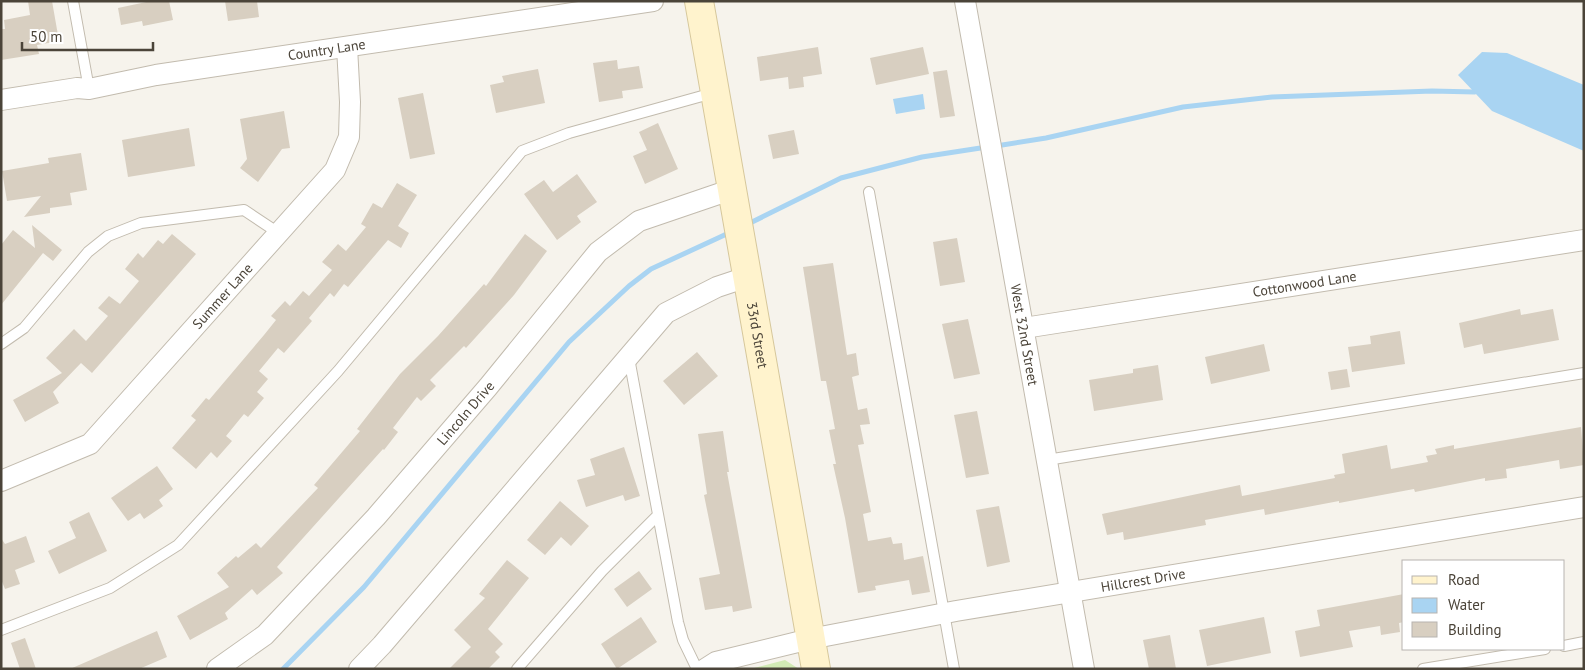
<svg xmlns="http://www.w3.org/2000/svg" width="1585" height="670" viewBox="0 0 1585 670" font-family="'PT Sans',sans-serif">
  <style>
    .green { fill: #d2eab5 }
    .water { fill: #a9d4f2 }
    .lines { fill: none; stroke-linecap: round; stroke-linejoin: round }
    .stream { stroke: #a9d4f2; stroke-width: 5 }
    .building { fill: #d8cfc1 }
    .lane-casing { stroke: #c2bbae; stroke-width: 12 }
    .street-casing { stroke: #c2bbae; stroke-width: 22 }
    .secondary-casing { stroke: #d6c79b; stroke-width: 30 }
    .lane { stroke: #fff; stroke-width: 10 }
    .street { stroke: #fff; stroke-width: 20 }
    .secondary { stroke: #fff3cd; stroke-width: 28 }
    .labels { text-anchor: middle; stroke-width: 4; stroke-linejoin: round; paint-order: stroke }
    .street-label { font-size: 14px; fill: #4b4439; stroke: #fff }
  </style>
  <rect width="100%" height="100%" fill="#f6f3ec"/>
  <path class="green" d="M 785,660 L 799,669 L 750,669 Z"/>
  <path class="water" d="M 1482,52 L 1507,53 L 1584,85 L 1584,151 L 1492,111 L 1458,75 Z
    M 923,94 L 925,109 L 896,114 L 893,99 Z"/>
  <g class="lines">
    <path class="stream" d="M 996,146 L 1046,138 L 1183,107 L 1272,97 L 1432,91 L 1475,92
      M 748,224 L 841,178 L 922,157 L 987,147
      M 283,669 L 364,587 L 569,342 L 629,286 L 651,269 L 731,232"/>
  </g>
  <path class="building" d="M 28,1 L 52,1 L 59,41 L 37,45 L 39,54 L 1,60 L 1,29 L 5,29 L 4,20 L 30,15 Z
    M 151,1 L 169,1 L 173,20 L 143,26 L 142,21 L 121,25 L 118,8 Z
    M 225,1 L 257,1 L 259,17 L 228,21 Z
    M 818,47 L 822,74 L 803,77 L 804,87 L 789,89 L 788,77 L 760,81 L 757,57 Z
    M 923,47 L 929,74 L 876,85 L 870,58 Z
    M 617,60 L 618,69 L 639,66 L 643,88 L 622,91 L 623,98 L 599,102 L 593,63 Z
    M 538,69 L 545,103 L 496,113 L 490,85 L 504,82 L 502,76 Z
    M 947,70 L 955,116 L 940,118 L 933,72 Z
    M 423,93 L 435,154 L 410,159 L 398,98 Z
    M 284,111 L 290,148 L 282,149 L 258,182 L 240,168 L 247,159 L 240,119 Z
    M 658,123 L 678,169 L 645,184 L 633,156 L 647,150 L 639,132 Z
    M 189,128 L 195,166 L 128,177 L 122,140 Z
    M 794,130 L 799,154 L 773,159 L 768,135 Z
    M 81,153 L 87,190 L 70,193 L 72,205 L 50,208 L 50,213 L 24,217 L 41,196 L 7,201 L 2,171 L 49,163 L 48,158 Z
    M 577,174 L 597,202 L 577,216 L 581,222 L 557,240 L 524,194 L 544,180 L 553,192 Z
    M 397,183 L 417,195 L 398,226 L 409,233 L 401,248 L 388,240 L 348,287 L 344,284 L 334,297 L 330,293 L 309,318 L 312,321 L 284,353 L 278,348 L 259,371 L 268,379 L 257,392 L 264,398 L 248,417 L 244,414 L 226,436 L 232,441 L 217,458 L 211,452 L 196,469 L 172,448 L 196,420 L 191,416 L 206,398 L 209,400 L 264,335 L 276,320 L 271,316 L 285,301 L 290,306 L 303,291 L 309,296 L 332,270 L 322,262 L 338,244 L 346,251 L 366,227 L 361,224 L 373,203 L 382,208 Z
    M 32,225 L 62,250 L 53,261 L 43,253 L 1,305 L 1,245 L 13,230 L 35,248 Z
    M 172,234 L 196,254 L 92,373 L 81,363 L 53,392 L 59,403 L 25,422 L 13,400 L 62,373 L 46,358 L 74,329 L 86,341 L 108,316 L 98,308 L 109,296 L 120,304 L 139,281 L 125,269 L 138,253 L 143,258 L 158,240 L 163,244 Z
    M 525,234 L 547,251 L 514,295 L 466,348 L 464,346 L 430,380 L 436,386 L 421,401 L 417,397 L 393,428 L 398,432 L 384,450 L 383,449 L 277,567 L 283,573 L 257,595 L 252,589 L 225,613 L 228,619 L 190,640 L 177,616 L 229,587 L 217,573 L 236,556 L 238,558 L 256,543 L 261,548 L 318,488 L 314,485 L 360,431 L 357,429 L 400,374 L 438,336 L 484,284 L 486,286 Z
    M 957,238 L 965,282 L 940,286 L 933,242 Z
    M 833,263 L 847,355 L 856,353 L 859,375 L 852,377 L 858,410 L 867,408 L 870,424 L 860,425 L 864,444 L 858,445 L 871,512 L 863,514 L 868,541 L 891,537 L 893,544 L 902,543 L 904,560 L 923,556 L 930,592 L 912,595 L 909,580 L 875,586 L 876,590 L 858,593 L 845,518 L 833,464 L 836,464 L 829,430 L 835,429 L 826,381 L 821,381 L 803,267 Z
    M 1520,309 L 1521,315 L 1553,309 L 1559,340 L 1484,354 L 1482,344 L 1464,348 L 1459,323 Z
    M 968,319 L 980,374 L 954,379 L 942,324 Z
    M 1400,331 L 1405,364 L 1352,372 L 1348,347 L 1371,344 L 1370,336 Z
    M 1264,344 L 1270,371 L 1211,384 L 1205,357 Z
    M 697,352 L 718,376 L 684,405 L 663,381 Z
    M 1158,365 L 1163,400 L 1094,411 L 1089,380 L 1133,373 L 1133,369 Z
    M 1347,369 L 1350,387 L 1331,390 L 1328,372 Z
    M 977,411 L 989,474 L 966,478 L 954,415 Z
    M 1581,427 L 1584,465 L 1560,469 L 1559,460 L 1506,469 L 1507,478 L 1485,481 L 1485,478 L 1415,492 L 1414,489 L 1339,503 L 1339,501 L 1265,515 L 1264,509 L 1205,520 L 1206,525 L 1124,540 L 1123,532 L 1107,535 L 1102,514 L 1240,485 L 1242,496 L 1335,478 L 1334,475 L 1345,473 L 1342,454 L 1387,445 L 1391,469 L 1428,462 L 1426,456 L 1437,454 L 1435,449 L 1454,445 L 1454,449 Z
    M 723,431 L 729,472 L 727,472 L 752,608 L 733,612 L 732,606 L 705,610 L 699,578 L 720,574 L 704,495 L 707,494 L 698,434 Z
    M 624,447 L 640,496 L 625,501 L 623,495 L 586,507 L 577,480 L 595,475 L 590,459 Z
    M 157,466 L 173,489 L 159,500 L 163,506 L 144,519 L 140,513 L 128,521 L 111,498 Z
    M 560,501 L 589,526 L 571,546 L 561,537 L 545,555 L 527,540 Z
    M 999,506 L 1010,562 L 987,567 L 976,510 Z
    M 89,512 L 107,551 L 59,574 L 48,551 L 76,538 L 69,522 Z
    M 26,536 L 35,562 L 15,570 L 20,584 L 5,589 L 1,579 L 1,538 L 5,544 Z
    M 507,560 L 529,578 L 488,629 L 503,644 L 495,652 L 500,657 L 488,669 L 449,669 L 471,647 L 454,630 L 485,598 L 479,594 Z
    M 639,571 L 652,589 L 627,607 L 614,589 Z
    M 1404,594 L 1404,622 L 1399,623 L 1400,632 L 1381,635 L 1380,626 L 1349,631 L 1353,647 L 1300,657 L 1295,631 L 1320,626 L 1317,610 Z
    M 641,617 L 657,642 L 617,669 L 601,644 Z
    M 1264,617 L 1271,653 L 1207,666 L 1199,630 Z
    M 157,631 L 167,657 L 139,669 L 70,669 Z
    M 1170,635 L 1176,669 L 1149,669 L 1143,640 Z
    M 25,638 L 36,669 L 20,669 L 11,643 Z"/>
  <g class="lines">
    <g class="lane-casing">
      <path id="lane" d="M 73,1 L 89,89
        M 869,192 L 954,669
        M 1,344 L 24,328 L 88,252 L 108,236 L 141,223 L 244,210 L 280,234
        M 629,358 L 678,622 L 683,640 L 697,669
        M 1047,460 L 1584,373
        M 1,630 L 110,588 L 178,545 L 338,371 L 522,151 L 569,133 L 713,93
        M 1564,646 L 1584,642
        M 517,669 L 602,571 L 657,516
        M 1423,669 L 1545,649"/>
    </g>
    <g class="street-casing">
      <g id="street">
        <path id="s1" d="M 965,1 L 1084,669"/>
        <path id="s2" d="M 1,100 L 77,88 L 89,89 L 156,75 L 653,1"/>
        <path id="s3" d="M 1024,328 L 1584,240"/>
        <path id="s4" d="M 1,481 L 90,444 L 335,170 L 349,137 L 350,102 L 347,47"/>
        <path id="s5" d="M 217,669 L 265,635 L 376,517 L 488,387 L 598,252 L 639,221 L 730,190"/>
        <path d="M 359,669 L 382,645 L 666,313 L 717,287 L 747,277"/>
        <path id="s6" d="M 705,669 L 716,662 L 810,639 L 956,611 L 1584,507"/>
      </g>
    </g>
    <g class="secondary-casing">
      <g id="secondary">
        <path id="s7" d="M 699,1 L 816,669"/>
      </g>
    </g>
    <use href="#lane" class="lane"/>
    <use href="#street" class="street"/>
    <use href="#secondary" class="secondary"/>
  </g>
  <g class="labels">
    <g class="street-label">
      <text dy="5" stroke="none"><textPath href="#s2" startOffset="330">Country Lane</textPath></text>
      <text dy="5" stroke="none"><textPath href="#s3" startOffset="284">Cottonwood Lane</textPath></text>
      <text dy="5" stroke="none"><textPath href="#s4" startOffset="295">Summer Lane</textPath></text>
      <text dy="5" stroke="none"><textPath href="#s7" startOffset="339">33rd Street</textPath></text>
      <text dy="5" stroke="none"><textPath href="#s1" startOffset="339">West 32nd Street</textPath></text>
      <text dy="5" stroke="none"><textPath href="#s5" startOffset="358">Lincoln Drive</textPath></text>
      <text dy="5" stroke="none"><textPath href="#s6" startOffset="448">Hillcrest Drive</textPath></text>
    </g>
  </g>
  <rect width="1585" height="670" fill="none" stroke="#4b4439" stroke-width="5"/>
  <rect x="1402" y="560" width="162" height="90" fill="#ffffff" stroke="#b7b4b0"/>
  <rect x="1412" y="576" width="25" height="8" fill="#fff3cd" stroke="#b7b4b0"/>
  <text x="1448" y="585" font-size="15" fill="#4b4439">Road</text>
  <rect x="1412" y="598" width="25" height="15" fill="#a9d4f2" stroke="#b7b4b0"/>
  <text x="1448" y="610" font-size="15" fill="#4b4439">Water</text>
  <rect x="1412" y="622" width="25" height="15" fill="#d8cfc1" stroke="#b7b4b0"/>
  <text x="1448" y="635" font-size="15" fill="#4b4439">Building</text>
  <path d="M22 42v8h131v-8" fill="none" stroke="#4b4439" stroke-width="2.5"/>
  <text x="30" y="42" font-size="15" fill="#4b4439" stroke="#ffffff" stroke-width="4" paint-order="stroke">50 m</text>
</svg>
